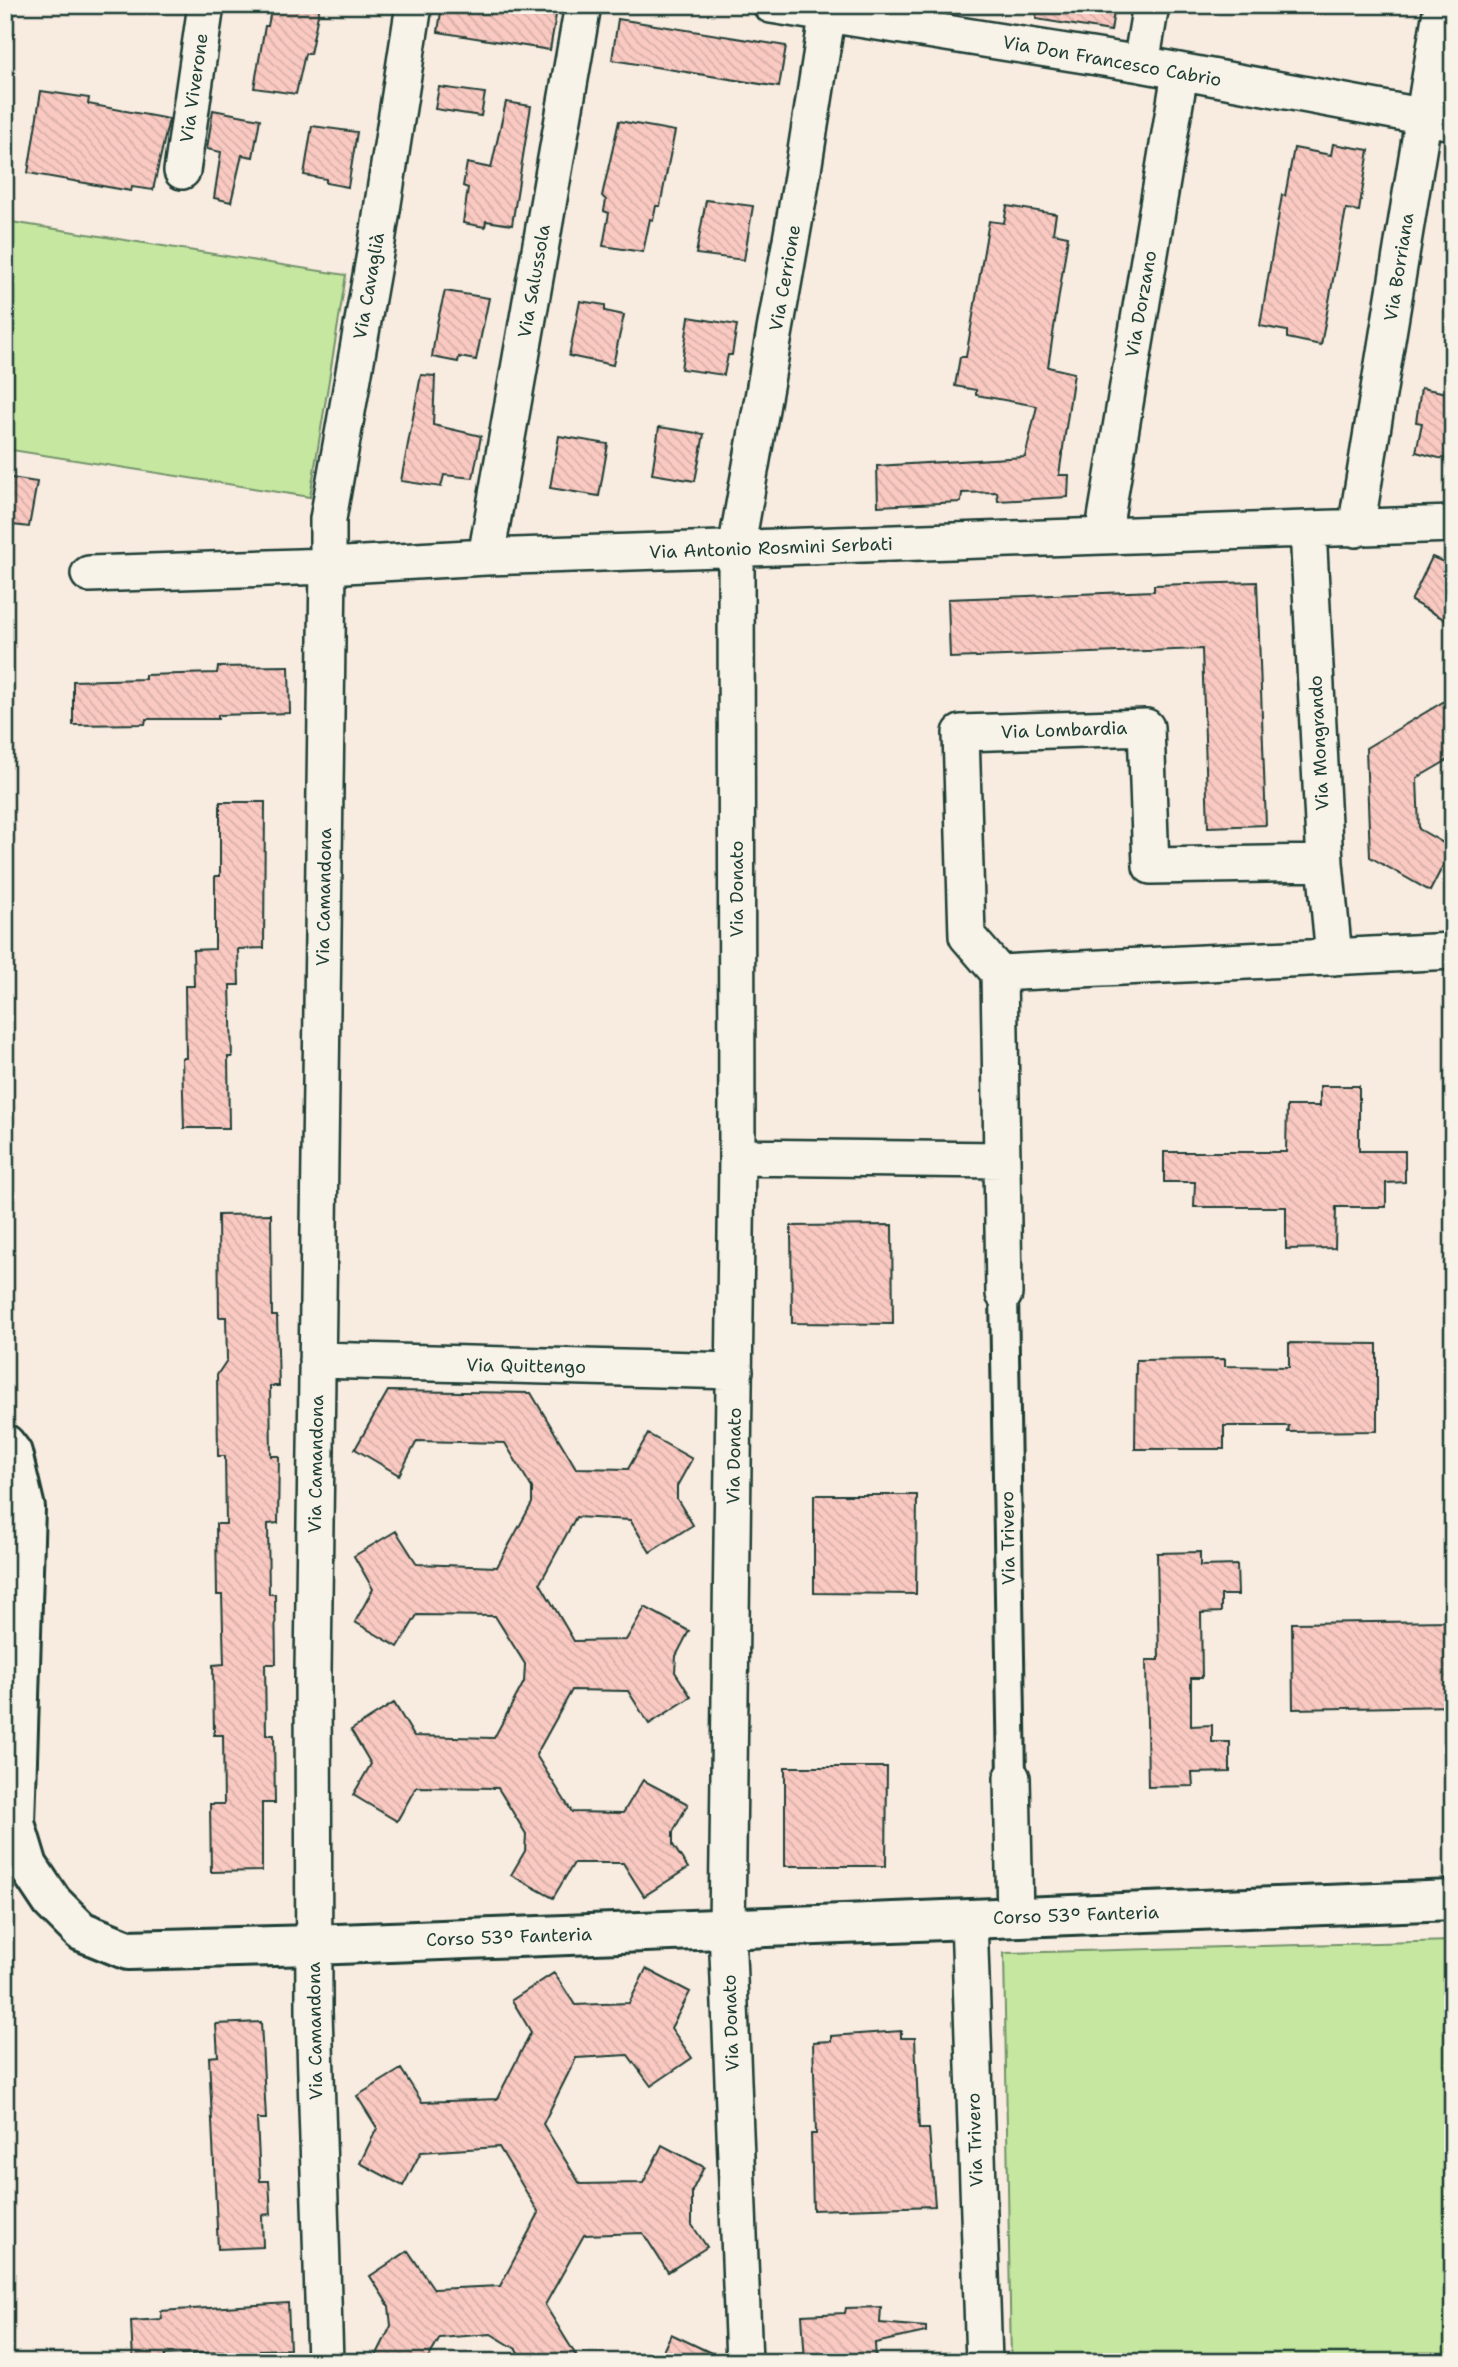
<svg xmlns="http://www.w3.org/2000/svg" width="1458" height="2367" viewBox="0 0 1458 2367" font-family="'Shantell Sans',sans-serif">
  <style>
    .green { fill: #c5e7a0; stroke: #72926a; stroke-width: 2 }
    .building { fill: url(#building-back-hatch); stroke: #1f3d34; stroke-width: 2 }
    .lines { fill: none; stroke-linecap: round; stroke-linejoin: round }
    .pedestrian-casing { stroke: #1f3d34; stroke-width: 32 }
    .minor-casing { stroke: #1f3d34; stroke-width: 40 }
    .tertiary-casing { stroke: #1f3d34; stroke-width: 44 }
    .pedestrian { stroke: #f7f3e8; stroke-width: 26 }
    .minor { stroke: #f7f3e8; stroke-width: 35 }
    .tertiary { stroke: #f7f3e8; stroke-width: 38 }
    .labels { text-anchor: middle; stroke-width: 5; stroke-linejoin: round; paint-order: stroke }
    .street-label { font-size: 18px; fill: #1f3d34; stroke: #f7f3e8 }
  </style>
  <defs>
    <pattern id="building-back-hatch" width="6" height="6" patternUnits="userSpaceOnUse" patternTransform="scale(1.75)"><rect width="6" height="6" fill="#facac2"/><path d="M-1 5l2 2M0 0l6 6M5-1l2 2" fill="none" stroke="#d6aea7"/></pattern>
  </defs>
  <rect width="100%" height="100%" fill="#f8ebe0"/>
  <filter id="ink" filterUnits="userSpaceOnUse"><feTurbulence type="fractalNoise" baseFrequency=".0143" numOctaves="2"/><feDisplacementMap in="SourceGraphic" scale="14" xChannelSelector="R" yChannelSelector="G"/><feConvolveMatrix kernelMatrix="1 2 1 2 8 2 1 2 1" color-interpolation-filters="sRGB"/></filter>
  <g filter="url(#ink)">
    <path class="green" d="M 5,221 L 346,275 L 310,497 L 5,449 Z
      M 1453,1941 L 1453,2362 L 1011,2362 L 1004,1953 Z"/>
    <path class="building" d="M 272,5 L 320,5 L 310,54 L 305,54 L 296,94 L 254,88 L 265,26 L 268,26 Z
      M 442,5 L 535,5 L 557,9 L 550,50 L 438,32 Z
      M 1037,5 L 1115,5 L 1111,31 L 1036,19 Z
      M 618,19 L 786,46 L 779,87 L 612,60 Z
      M 439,87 L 485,93 L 481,116 L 435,109 Z
      M 41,91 L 89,98 L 88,104 L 169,119 L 153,190 L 132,187 L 131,191 L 28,173 Z
      M 506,102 L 531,106 L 512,225 L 486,221 L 485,227 L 463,223 L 468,188 L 463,186 L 467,163 L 491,168 Z
      M 213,110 L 260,119 L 253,157 L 242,155 L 231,202 L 214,198 L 221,152 L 207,149 Z
      M 619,121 L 675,131 L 660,206 L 656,206 L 653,220 L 650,219 L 643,252 L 603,246 L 609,213 L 604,211 L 606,200 L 602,196 Z
      M 312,126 L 357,132 L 348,187 L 326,183 L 326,179 L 304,175 Z
      M 1333,144 L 1369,150 L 1359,211 L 1346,209 L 1321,345 L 1287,338 L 1287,331 L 1260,326 L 1282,195 L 1285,196 L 1294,148 L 1331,155 Z
      M 706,200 L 753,206 L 744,260 L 696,254 Z
      M 1007,206 L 1056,214 L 1053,233 L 1068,236 L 1048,367 L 1074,373 L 1059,475 L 1069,475 L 1068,497 L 998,501 L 997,492 L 962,493 L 961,502 L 878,506 L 877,466 L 1025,457 L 1037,406 L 976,395 L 976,390 L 955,386 L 960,357 L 966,357 L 989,221 L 1004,223 Z
      M 445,291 L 489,298 L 476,360 L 459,357 L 458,362 L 432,357 L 437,323 Z
      M 580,301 L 605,305 L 605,311 L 624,315 L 613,365 L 569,356 Z
      M 689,317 L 737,325 L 732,355 L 728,355 L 724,375 L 681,369 Z
      M 421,375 L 435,376 L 433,425 L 481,436 L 473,478 L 444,475 L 441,487 L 401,481 Z
      M 1421,388 L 1453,394 L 1453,459 L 1439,458 L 1416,452 L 1422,423 L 1416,422 Z
      M 659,427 L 704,434 L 695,481 L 652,474 Z
      M 559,436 L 608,444 L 599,496 L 550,488 Z
      M 5,477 L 37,482 L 29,527 L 5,524 Z
      M 1432,557 L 1453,566 L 1453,624 L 1411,601 Z
      M 1257,582 L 1266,825 L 1208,827 L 1202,649 L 950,658 L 948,599 L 1154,591 L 1154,585 Z
      M 289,666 L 290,713 L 218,715 L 218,719 L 146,719 L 145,724 L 73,725 L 73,681 L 145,679 L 145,675 L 217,673 L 218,667 Z
      M 1453,696 L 1453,757 L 1417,778 L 1419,829 L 1452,848 L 1430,891 L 1370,857 L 1366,748 Z
      M 220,802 L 265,802 L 264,948 L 238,949 L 239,985 L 230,985 L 232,1057 L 228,1057 L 229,1128 L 184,1128 L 182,1058 L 186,1058 L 185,986 L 194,986 L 193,950 L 215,949 L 215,876 L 220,876 Z
      M 1320,1086 L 1359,1086 L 1359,1151 L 1405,1151 L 1405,1182 L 1386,1183 L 1386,1207 L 1336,1207 L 1335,1248 L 1286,1249 L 1286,1207 L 1194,1207 L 1195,1182 L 1164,1182 L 1164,1152 L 1286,1152 L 1287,1106 L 1320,1106 Z
      M 271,1214 L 272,1316 L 277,1316 L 279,1386 L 270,1386 L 271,1456 L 279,1456 L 278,1523 L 268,1524 L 269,1594 L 275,1594 L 276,1664 L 265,1664 L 266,1735 L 274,1735 L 275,1803 L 262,1803 L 262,1871 L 211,1872 L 210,1804 L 224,1804 L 223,1735 L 214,1735 L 213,1665 L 224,1664 L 222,1595 L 217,1595 L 216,1524 L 226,1524 L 225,1456 L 218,1456 L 217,1375 L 227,1360 L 226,1317 L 219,1317 L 218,1215 Z
      M 892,1225 L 893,1324 L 792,1323 L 791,1226 Z
      M 1289,1343 L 1377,1344 L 1377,1431 L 1288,1432 L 1289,1426 L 1224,1426 L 1224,1449 L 1135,1449 L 1136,1360 L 1225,1359 L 1225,1366 L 1289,1367 Z
      M 388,1391 L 531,1393 L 576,1468 L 628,1469 L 648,1434 L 692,1459 L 677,1486 L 677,1499 L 693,1525 L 650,1552 L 630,1520 L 576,1517 L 540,1583 L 574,1641 L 626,1640 L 645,1607 L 689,1631 L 676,1656 L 675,1672 L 691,1697 L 649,1724 L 628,1691 L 572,1690 L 536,1755 L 572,1812 L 623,1813 L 643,1780 L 688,1804 L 673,1832 L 673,1845 L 688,1868 L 644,1896 L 623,1863 L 574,1863 L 553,1898 L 511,1875 L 525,1851 L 526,1834 L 498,1788 L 416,1787 L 397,1821 L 353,1795 L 371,1764 L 351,1730 L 394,1703 L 414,1736 L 494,1738 L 524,1682 L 525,1664 L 495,1616 L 417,1615 L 398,1647 L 355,1622 L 373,1589 L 354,1556 L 396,1531 L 417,1564 L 497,1567 L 532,1503 L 532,1488 L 505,1443 L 417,1441 L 399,1475 L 355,1449 Z
      M 814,1495 L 917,1495 L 916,1594 L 814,1593 Z
      M 1200,1552 L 1200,1566 L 1237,1565 L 1238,1595 L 1221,1595 L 1221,1612 L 1201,1613 L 1202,1678 L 1191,1678 L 1191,1726 L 1212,1725 L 1212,1742 L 1230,1742 L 1230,1772 L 1192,1773 L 1193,1786 L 1148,1787 L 1146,1660 L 1159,1660 L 1157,1553 Z
      M 1453,1621 L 1453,1706 L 1293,1709 L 1292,1623 Z
      M 785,1767 L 887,1767 L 886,1866 L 785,1866 Z
      M 646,1969 L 690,1992 L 671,2028 L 692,2058 L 651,2086 L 628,2055 L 576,2058 L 543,2124 L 580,2184 L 643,2183 L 662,2145 L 704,2167 L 692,2191 L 692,2225 L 707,2247 L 668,2272 L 643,2233 L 584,2235 L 545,2305 L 580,2362 L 524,2362 L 516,2349 L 491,2334 L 440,2338 L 426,2362 L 373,2362 L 391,2326 L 389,2306 L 370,2276 L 408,2251 L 434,2289 L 500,2286 L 539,2213 L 499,2147 L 421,2152 L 403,2186 L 360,2163 L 377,2128 L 357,2096 L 401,2069 L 422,2102 L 497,2099 L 531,2032 L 512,2000 L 554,1973 L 575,2005 L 629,2003 Z
      M 261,2022 L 266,2119 L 257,2119 L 260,2181 L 269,2181 L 271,2214 L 262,2215 L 263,2247 L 218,2249 L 209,2057 L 218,2056 L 216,2024 Z
      M 901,2031 L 901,2038 L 915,2038 L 919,2129 L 929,2129 L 935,2206 L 813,2210 L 811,2134 L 816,2134 L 813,2042 L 831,2041 L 831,2036 Z
      M 288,2303 L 290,2349 L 260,2350 L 260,2359 L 227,2361 L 226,2352 L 165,2355 L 165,2362 L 133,2362 L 131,2321 L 162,2319 L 161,2311 Z
      M 881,2307 L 880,2323 L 926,2327 L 926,2332 L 875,2343 L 876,2362 L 805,2362 L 802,2315 L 845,2313 L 846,2308 Z
      M 671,2334 L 724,2359 L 724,2362 L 658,2362 Z"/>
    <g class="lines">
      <g class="pedestrian-casing">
        <path id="pedestrian" d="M 1004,1294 L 1012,1778"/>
      </g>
      <g class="minor-casing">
        <path id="minor" d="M 771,5 L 1141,64 L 1453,122
          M 1141,64 L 1151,5
          M 182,171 L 206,5
          M 1308,529 L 1325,863 L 1334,957
          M 1356,529 L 1442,5
          M 1103,536 L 1180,73
          M 486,557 L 583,5
          M 89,574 L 328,566 L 486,557 L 1453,524
          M 999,973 L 967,936 L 961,733 L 1146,727 L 1151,866 L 1325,863
          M 737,1157 L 1002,1160 L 999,973 L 1453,951
          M 1002,1160 L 1004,1294
          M 317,1360 L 735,1371
          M 1012,1778 L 1015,1917
          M 969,1919 L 984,2362
          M 325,2362 L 314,2012 L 313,1671 L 328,566 L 328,519 L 377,242 L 414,5
          M 744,2362 L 727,1928 L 737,1157 L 736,550 L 800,189 L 829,5"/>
      </g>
      <g class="tertiary-casing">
        <path id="tertiary" d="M 5,1444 L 12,1453 L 25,1508 L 15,1823 L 28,1866 L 52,1902 L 81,1931 L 128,1950 L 313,1945 L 1453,1900"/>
      </g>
      <use href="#pedestrian" class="pedestrian"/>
      <use href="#minor" class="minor"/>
      <use href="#tertiary" class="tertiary"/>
    </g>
  </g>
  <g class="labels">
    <g class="street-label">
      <text transform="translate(1112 61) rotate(10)" y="6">Via Don Francesco Cabrio</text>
      <text transform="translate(194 88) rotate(-82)" y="6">Via Viverone</text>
      <text transform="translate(1399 267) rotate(-81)" y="6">Via Borriana</text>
      <text transform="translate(785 278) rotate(-80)" y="6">Via Cerrione</text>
      <text transform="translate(534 281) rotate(-80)" y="6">Via Salussola</text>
      <text transform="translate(369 286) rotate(-80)" y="6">Via Cavaglià</text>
      <text transform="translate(1141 304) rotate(-80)" y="6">Via Dorzano</text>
      <text transform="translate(771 548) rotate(-2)" y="6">Via Antonio Rosmini Serbati</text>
      <text transform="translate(1064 730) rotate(-2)" y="6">Via Lombardia</text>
      <text transform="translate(1319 743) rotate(-93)" y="6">Via Mongrando</text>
      <text transform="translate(737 889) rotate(-90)" y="6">Via Donato</text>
      <text transform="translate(324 897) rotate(-89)" y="6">Via Camandona</text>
      <text transform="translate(526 1366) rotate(1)" y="6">Via Quittengo</text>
      <text transform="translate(734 1456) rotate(-89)" y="6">Via Donato</text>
      <text transform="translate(316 1464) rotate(-89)" y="6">Via Camandona</text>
      <text transform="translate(1008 1538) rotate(-91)" y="6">Via Trivero</text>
      <text transform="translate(1076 1915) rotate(-2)" y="6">Corso 53° Fanteria</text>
      <text transform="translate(509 1937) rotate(-2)" y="6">Corso 53° Fanteria</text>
      <text transform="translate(731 2023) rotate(-92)" y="6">Via Donato</text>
      <text transform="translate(315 2031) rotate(-91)" y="6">Via Camandona</text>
      <text transform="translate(975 2140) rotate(-92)" y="6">Via Trivero</text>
    </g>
  </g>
  <rect width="1458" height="2367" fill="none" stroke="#f7f3e8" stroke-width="28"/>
  <rect x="14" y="14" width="1430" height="2339" fill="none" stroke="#1f3d34" stroke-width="2.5" filter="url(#ink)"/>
</svg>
